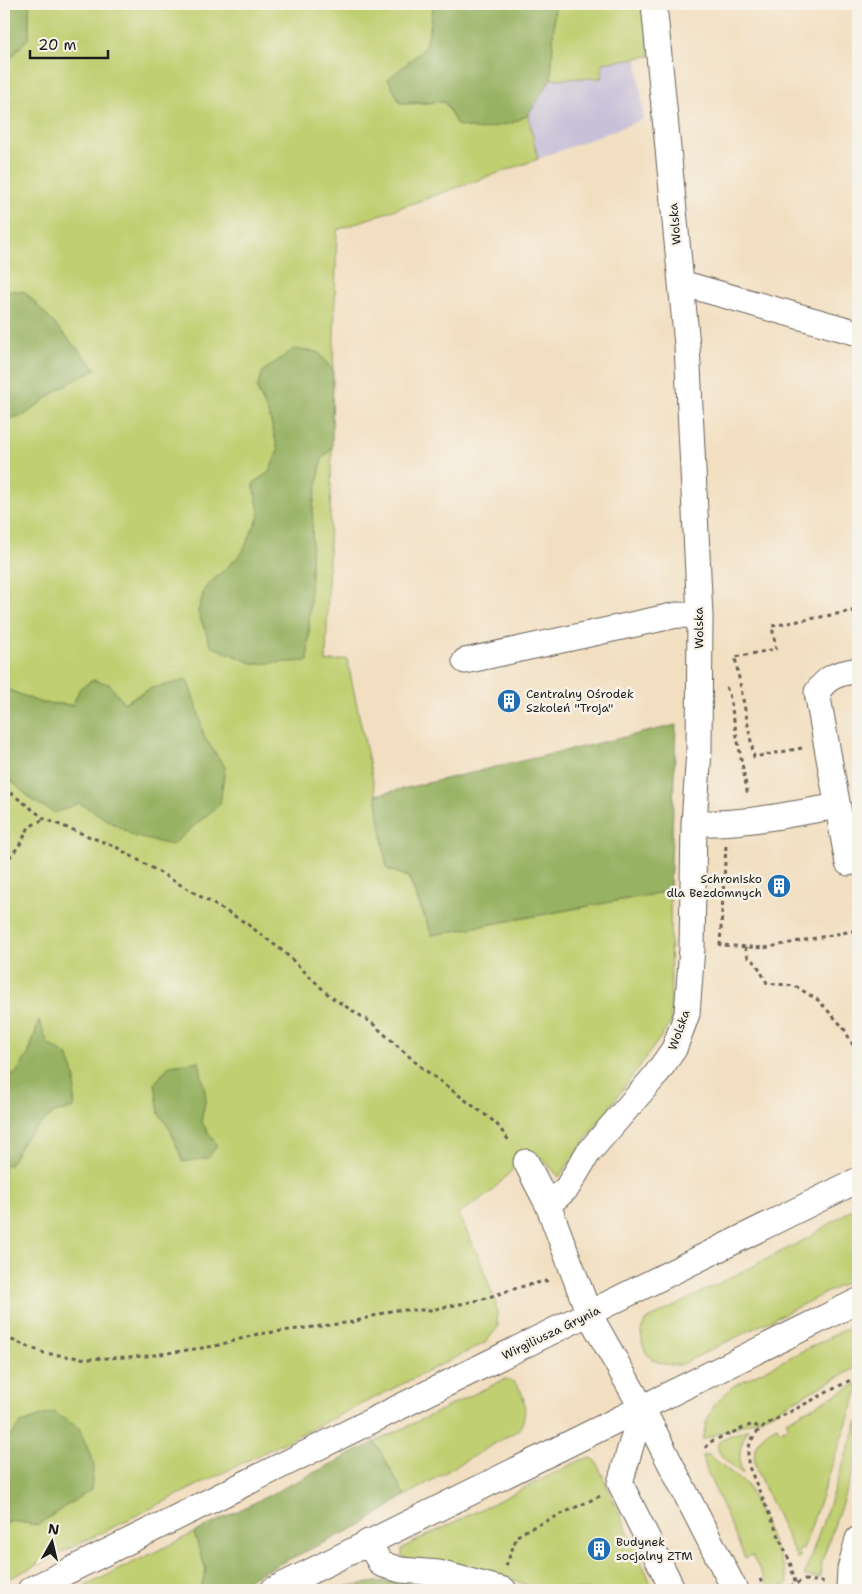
<svg xmlns="http://www.w3.org/2000/svg" width="862" height="1594" viewBox="0 0 862 1594" font-family="'Shantell Sans',sans-serif">
  <style>
    .industrial { fill: #c8c0d8 }
    .green { fill: #c0cf71; stroke: #6e7646; fill-rule: evenodd }
    .forest { fill: #98b263; stroke: #5a6740 }
    .lines { fill: none; stroke-linecap: round; stroke-linejoin: round }
    .minor-casing { stroke: #676056; stroke-width: 27 }
    .path { stroke: #676056; stroke-width: 3; stroke-dasharray: 4 4; stroke-linecap: butt }
    .minor { stroke: #fff; stroke-width: 25 }
    .labels { text-anchor: middle; stroke-width: 5; stroke-linejoin: round; paint-order: stroke }
    .street-label { font-size: 12px; fill: #1c1c1c; stroke: #f7f3e8 }
    .poi-label { font-size: 12px; fill: #1c1c1c; stroke: #f7f3e8; text-anchor: start }
  </style>
  <rect width="100%" height="100%" fill="#f7f3e8"/>
  <filter id="ink" filterUnits="userSpaceOnUse"><feTurbulence type="fractalNoise" baseFrequency=".02" numOctaves="2"/><feDisplacementMap in="SourceGraphic" scale="10" xChannelSelector="R" yChannelSelector="G"/><feConvolveMatrix kernelMatrix="1 2 1 2 8 2 1 2 1" color-interpolation-filters="sRGB"/></filter>
  <filter id="wash" filterUnits="userSpaceOnUse"><feTurbulence type="fractalNoise" baseFrequency=".0096" numOctaves="4" result="noise"/><feDisplacementMap in="SourceGraphic" scale="20" xChannelSelector="R" yChannelSelector="G"/><feGaussianBlur stdDeviation="1.12" result="paint"/><feColorMatrix in="noise" values="0 0 0 0 0 0 0 0 0 0 0 0 0 0 0 0 0 1.4 0 .05"/><feComposite in="paint" operator="in"/></filter>
  <g filter="url(#wash)">
    <rect width="100%" height="100%" fill="#f2dfc1"/>
    <path class="industrial" d="M 637,59 L 644,119 L 538,159 L 528,115 L 551,79 L 601,78 L 602,63 Z"/>
    <path class="green" d="M 29,4 L 434,4 L 429,33 L 405,104 L 445,102 L 457,125 L 512,123 L 528,115 L 538,159 L 337,230 L 333,371 L 318,352 L 257,389 L 270,418 L 278,450 L 270,471 L 253,484 L 260,514 L 242,553 L 205,588 L 198,612 L 211,646 L 255,664 L 308,660 L 313,506 L 322,459 L 332,448 L 326,662 L 347,659 L 376,795 L 387,869 L 408,877 L 432,935 L 670,891 L 671,1023 L 559,1177 L 541,1157 L 515,1167 L 491,1192 L 458,1214 L 479,1257 L 496,1304 L 498,1327 L 485,1343 L 4,1581 L 4,1525 L 11,1521 L 38,1525 L 4,1445 L 4,1166 L 9,1165 L 27,1136 L 54,1113 L 74,1108 L 75,1077 L 67,1055 L 48,1044 L 39,1021 L 29,1053 L 14,1077 L 4,1064 L 4,774 L 34,802 L 79,802 L 136,837 L 225,767 L 204,737 L 197,707 L 152,688 L 123,703 L 109,684 L 80,688 L 73,705 L 41,703 L 4,688 L 4,420 L 24,415 L 61,388 L 96,369 L 25,292 L 4,290 L 4,66 L 29,37 ZM 170,1065 L 206,1097 L 201,1121 L 183,1162 L 171,1131 L 159,1113 L 155,1083 Z
      M 555,4 L 644,4 L 650,56 L 602,63 L 602,78 L 551,79 Z
      M 858,1205 L 858,1277 L 680,1365 C 675,1365 669,1365 664,1364 C 642,1359 638,1339 645,1321 L 808,1238 Z
      M 858,1323 L 858,1367 L 763,1417 L 702,1440 L 706,1423 L 715,1404 L 733,1386 Z
      M 505,1379 C 526,1381 530,1417 518,1430 L 405,1496 L 375,1442 Z
      M 858,1383 L 858,1390 L 803,1550 L 800,1549 L 798,1554 L 801,1556 L 797,1559 L 757,1471 C 750,1449 757,1436 777,1426 L 779,1431 L 789,1426 L 786,1421 Z
      M 858,1421 L 858,1456 L 821,1564 L 820,1578 L 804,1576 Z
      M 748,1429 C 740,1443 737,1458 743,1474 C 736,1468 706,1450 722,1439 C 730,1435 740,1433 748,1429 Z
      M 705,1455 L 709,1455 L 748,1486 L 784,1568 L 788,1584 L 774,1590 L 770,1590 L 752,1555 L 745,1558 L 709,1476 L 702,1456 Z
      M 591,1458 L 596,1461 L 654,1590 L 537,1590 L 508,1577 L 446,1562 L 414,1562 L 402,1556 L 402,1548 L 581,1460 Z
      M 194,1533 L 206,1570 L 201,1587 L 203,1590 L 77,1590 Z"/>
    <path class="forest" d="M 4,4 L 29,4 L 29,37 L 4,66 Z
      M 434,4 L 555,4 L 551,79 L 528,115 L 512,123 L 479,130 L 457,125 L 445,102 L 400,103 L 388,79 L 424,49 L 429,33 Z
      M 4,290 L 25,292 L 96,369 L 61,388 L 24,415 L 4,420 Z
      M 294,349 L 318,352 L 333,371 L 332,448 L 322,459 L 313,506 L 308,661 L 255,664 L 211,646 L 198,612 L 205,588 L 242,553 L 260,514 L 253,484 L 270,471 L 278,450 L 270,418 L 257,388 L 263,371 Z
      M 93,680 L 109,684 L 124,703 L 152,688 L 187,680 L 197,707 L 204,737 L 225,767 L 220,804 L 172,845 L 136,837 L 79,803 L 55,813 L 35,802 L 4,774 L 4,688 L 41,703 L 73,705 L 80,688 Z
      M 676,725 L 670,891 L 432,935 L 409,877 L 387,869 L 376,795 Z
      M 39,1020 L 48,1044 L 67,1055 L 75,1077 L 74,1108 L 54,1113 L 27,1136 L 9,1165 L 4,1166 L 4,1064 L 14,1076 L 29,1053 Z
      M 199,1061 L 206,1097 L 201,1121 L 217,1146 L 208,1158 L 183,1162 L 171,1131 L 159,1113 L 155,1083 L 170,1065 Z
      M 53,1412 L 79,1428 L 94,1464 L 91,1489 L 38,1525 L 11,1521 L 4,1525 L 4,1445 L 21,1423 Z
      M 375,1442 L 405,1496 L 365,1523 L 225,1590 L 203,1590 L 201,1587 L 206,1570 L 194,1533 Z
      M 383,1581 L 437,1587 L 437,1590 L 332,1590 L 348,1586 Z"/>
  </g>
  <g filter="url(#ink)">
    <g class="lines">
      <g class="minor-casing">
        <path id="minor" d="M 681,283 L 858,333
          M 465,661 L 677,615 L 700,616
          M 858,670 C 838,674 829,675 817,692 L 848,863 L 858,861
          M 694,823 C 742,825 790,814 838,806
          M 526,1162 L 548,1205 L 589,1314 L 642,1408 L 735,1590
          M 548,1205 L 567,1188 L 588,1153 L 655,1076 L 674,1049 L 687,1014 L 692,948 L 694,823 L 699,751 L 700,616 L 687,345 L 654,4
          M 642,1408 L 620,1483 L 673,1590
          M 368,1542 L 381,1564 L 401,1570 L 439,1573 L 504,1590
          M 30,1590 L 858,1180
          M 273,1590 L 858,1301
          M 849,1590 L 850,1569 L 858,1539"/>
      </g>
      <path class="path" d="M 726,687 L 729,693 L 748,796
        M 802,748 L 754,757 L 735,657 L 776,649 L 772,626 L 858,610
        M 4,788 L 45,819 L 116,847 L 246,923 L 284,952 L 331,997 L 372,1023 L 421,1067 L 496,1123 L 510,1142
        M 726,846 L 720,945 L 764,948 L 858,930
        M 4,864 L 19,846 L 29,827 L 44,819
        M 745,947 L 748,957 L 756,963 L 767,983 L 795,986 L 818,1000 L 843,1027 L 858,1054
        M 4,1337 L 44,1353 L 87,1359 L 147,1356 L 215,1346 L 258,1334 L 353,1322 L 394,1310 L 430,1310 L 480,1300 L 520,1287 L 550,1280
        M 705,1448 L 712,1441 L 753,1424 L 760,1428
        M 506,1566 L 517,1536 L 527,1530 L 600,1496
        M 760,1579 L 765,1590
        M 782,1590 L 804,1580 L 826,1582
        M 797,1590 L 790,1562 L 749,1467 C 745,1449 751,1434 767,1424 L 858,1376"/>
      <use href="#minor" class="minor"/>
    </g>
  </g>
  <defs>
    <g id="building-disc" transform="scale(1.25)"><circle r="9.5" fill="#1f6fb2" stroke="#f7f3e8"/><path d="M-4-6H4V6H1V3H-1V6H-4ZM-2.5-4.3h1.7v1.8h-1.7ZM.8-4.3h1.7v1.8H.8ZM-2.5-1h1.7V.8h-1.7ZM.8-1h1.7V.8H.8Z" fill="#fff"/></g>
  </defs>
  <g fill-rule="evenodd">
    <use href="#building-disc" x="509" y="701"/>
    <use href="#building-disc" x="779" y="886"/>
    <use href="#building-disc" x="599" y="1549"/>
  </g>
  <g class="labels">
    <g class="street-label">
      <text transform="translate(675 224) rotate(-95)" y="4">Wolska</text>
      <text transform="translate(699 628) rotate(-91)" y="4">Wolska</text>
      <text transform="translate(679 1030) rotate(-70)" y="4">Wolska</text>
      <text transform="translate(551 1333) rotate(-26)" y="4">Wirgiliusza Grynia</text>
    </g>
    <g class="poi-label">
      <text x="526" y="698">Centralny Ośrodek<tspan x="526" dy="14">Szkoleń "Troja"</tspan></text>
      <text x="762" y="883" text-anchor="end">Schronisko<tspan x="762" dy="14">dla Bezdomnych</tspan></text>
      <text x="616" y="1546">Budynek<tspan x="616" dy="14">socjalny ZTM</tspan></text>
    </g>
  </g>
  <rect width="862" height="1594" fill="none" stroke="#f7f3e8" stroke-width="20"/>
  <g transform="translate(52 1542) rotate(8)" stroke="#f7f3e8" stroke-width="4" paint-order="stroke">
  <path d="M0-4L9 19L0 12L-9 19Z" fill="#1c1c1c"/>
  <text y="-8" font-size="14" font-weight="bold" text-anchor="middle" fill="#1c1c1c">N</text>
  </g>
  <path d="M30 50v8h78v-8" fill="none" stroke="#1c1c1c" stroke-width="2.5"/>
  <text x="38" y="50" font-size="15" fill="#1c1c1c" stroke="#f7f3e8" stroke-width="4" paint-order="stroke">20 m</text>
</svg>
